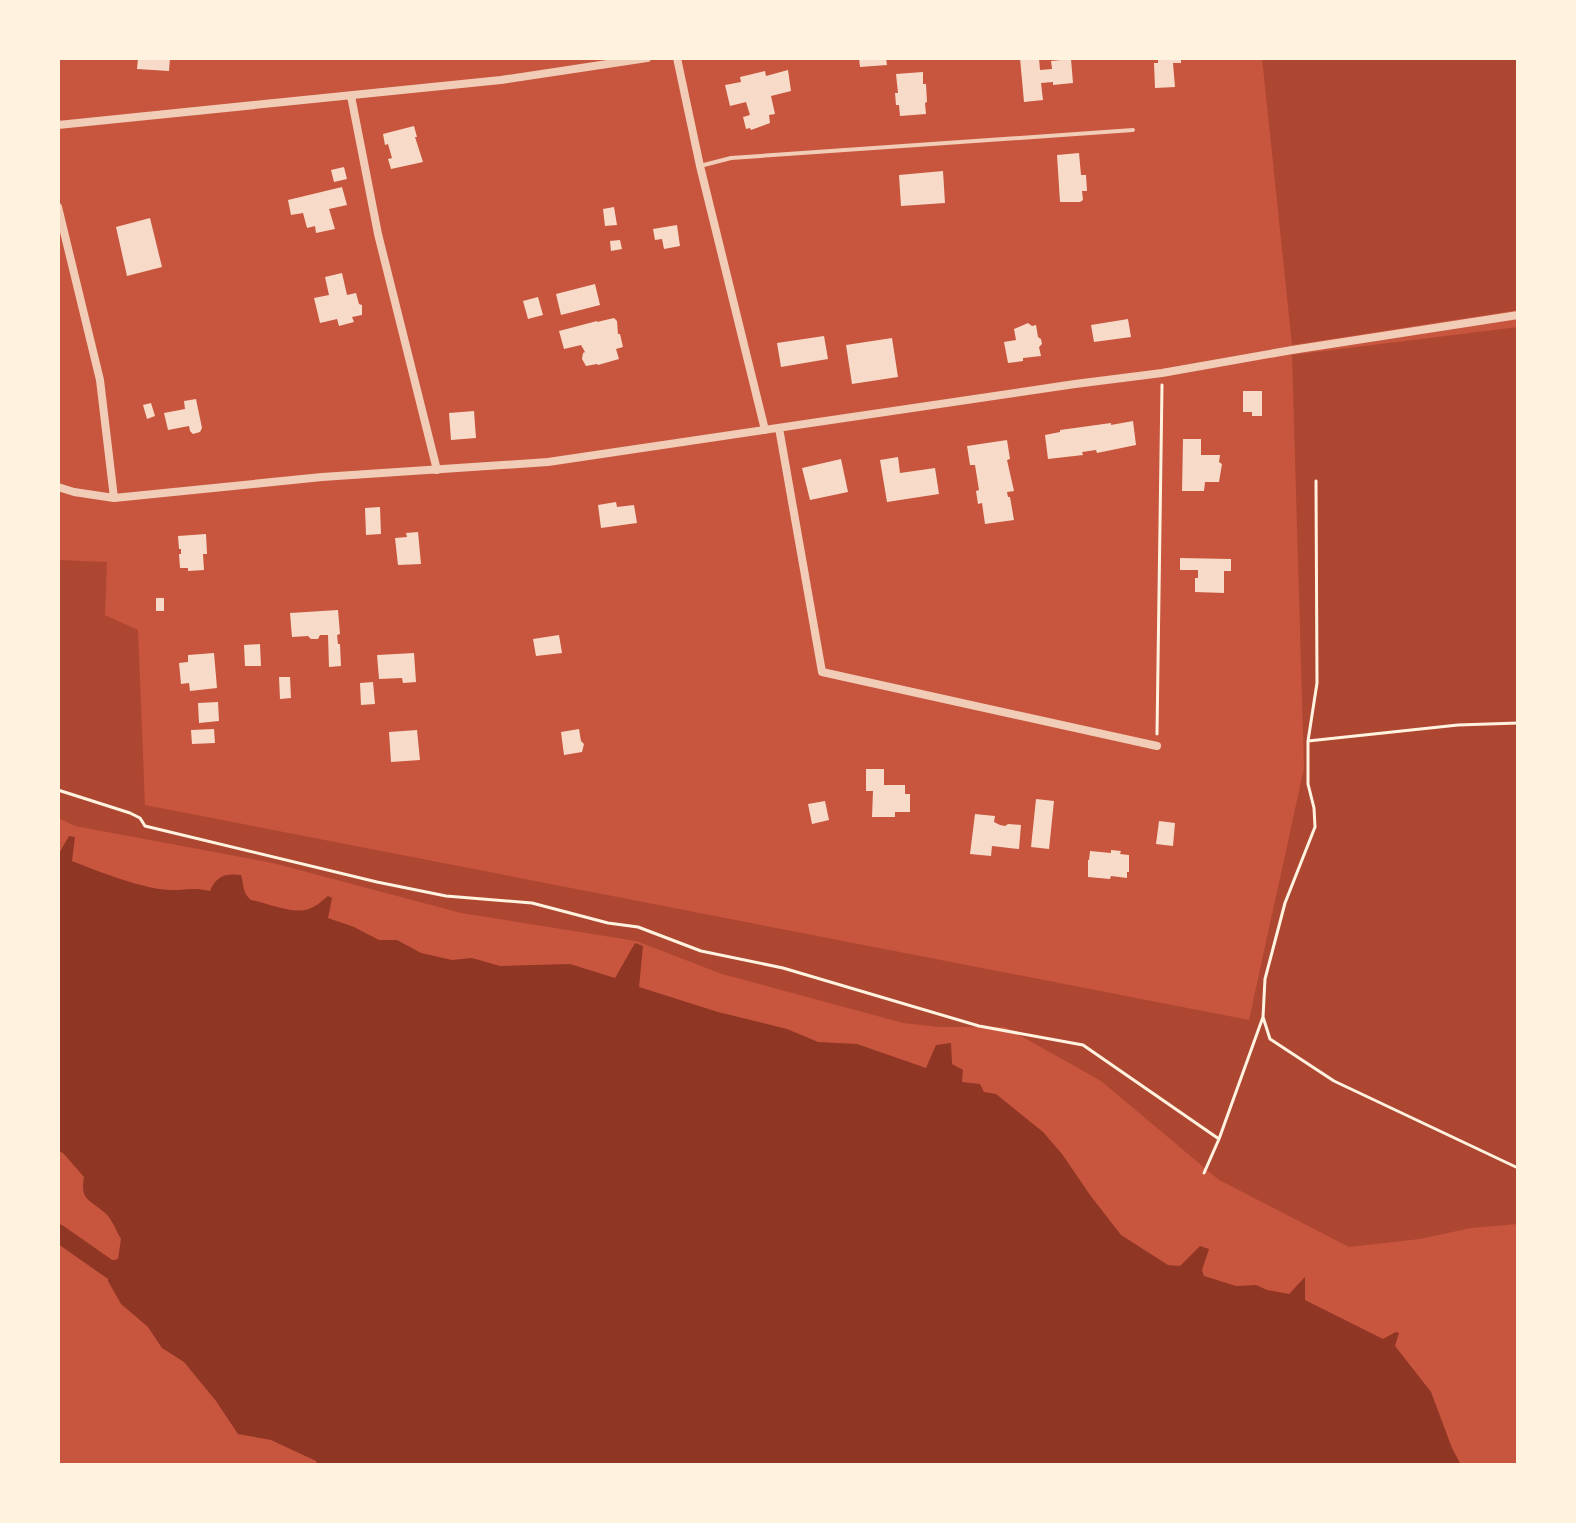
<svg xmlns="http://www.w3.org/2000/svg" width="1576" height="1523" viewBox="0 0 1576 1523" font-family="'DM Sans',sans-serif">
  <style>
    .green { fill: #ae4732 }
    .water { fill: #8f3625 }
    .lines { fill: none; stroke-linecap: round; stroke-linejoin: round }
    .canal { stroke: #8f3625; stroke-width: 18 }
    .building { fill: #f7dbc8 }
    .path { stroke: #fff3e0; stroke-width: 3 }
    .service { stroke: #f1ccb7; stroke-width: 4 }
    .minor { stroke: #f1ccb7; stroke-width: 8 }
  </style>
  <rect width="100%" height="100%" fill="#c8553d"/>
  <path class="green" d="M 1262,58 L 1518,58 L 1518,310 L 1292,345 Z
    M 1518,327 L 1518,1224 L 1471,1228 L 1420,1239 L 1349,1247 L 1219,1180 L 1101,1081 L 1005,1027 L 939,1027 L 903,1023 L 722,974 L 636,941 L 461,913 L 273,863 L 75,826 L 58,818 L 58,560 L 107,562 L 105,615 L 138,630 L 145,805 L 1249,1020 L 1304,768 L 1292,355 Z"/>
  <path class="water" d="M 69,836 L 75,837 L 72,861 C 97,871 145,890 172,890 C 187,890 193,887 210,891 C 216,876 225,873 241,875 C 244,884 242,893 251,900 C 268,903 294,916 311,908 C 317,906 323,900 328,896 L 332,898 L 328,918 L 354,927 L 379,940 L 397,940 L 421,953 L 452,960 L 472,958 L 500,966 L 570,964 L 615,978 L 635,943 L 643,946 L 639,987 L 718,1012 L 787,1029 L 818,1042 L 857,1044 L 926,1068 L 936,1045 L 951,1043 L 952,1064 L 963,1070 L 962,1082 L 980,1084 L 984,1092 L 996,1094 L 1043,1132 L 1062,1154 L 1090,1195 L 1121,1235 L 1168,1265 L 1180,1266 L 1200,1246 L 1209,1249 L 1202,1270 L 1204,1276 L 1236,1286 L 1256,1285 L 1267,1290 L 1289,1294 L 1305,1277 L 1305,1300 L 1383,1339 L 1396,1332 L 1399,1333 L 1395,1346 L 1431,1392 L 1452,1448 L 1461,1465 L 318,1465 L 316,1461 L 271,1440 L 238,1434 L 216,1401 L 184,1362 L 162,1348 L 148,1327 L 121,1304 L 108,1281 L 109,1261 L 118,1259 L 121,1239 C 116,1231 112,1218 104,1212 C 89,1199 80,1200 84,1177 L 64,1154 L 58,1150 L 58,855 Z"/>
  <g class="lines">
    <path class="canal" d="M 58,1233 L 128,1282"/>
  </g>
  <path class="building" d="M 138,58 L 170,58 L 169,71 L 137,69 Z
    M 859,58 L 886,58 L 887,65 L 860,67 Z
    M 1020,58 L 1039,58 L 1040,70 L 1052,69 L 1051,61 L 1071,59 L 1073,83 L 1053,85 L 1053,82 L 1041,83 L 1043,100 L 1024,102 Z
    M 1158,58 L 1181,58 L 1181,63 L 1173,63 L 1175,87 L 1155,88 L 1154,63 L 1158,63 Z
    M 788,70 L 791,91 L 771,96 L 775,114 L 769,115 L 770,123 L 751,130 L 750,128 L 746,129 L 743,117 L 750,115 L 746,102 L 730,106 L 725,85 L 741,82 L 740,77 L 765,71 L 766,76 Z
    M 923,72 L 923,84 L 926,84 L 927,102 L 925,103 L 926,114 L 900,116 L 899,105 L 896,105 L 895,93 L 898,93 L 896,74 Z
    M 414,126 L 417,137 L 415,137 L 423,162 L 391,169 L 388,159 L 392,158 L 388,144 L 385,145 L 383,134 Z
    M 1079,153 L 1081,175 L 1086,175 L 1087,191 L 1082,191 L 1083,200 L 1080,202 L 1060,202 L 1057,155 Z
    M 344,167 L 347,179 L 334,182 L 331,170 Z
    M 943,171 L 945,203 L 901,206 L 899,175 Z
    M 342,187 L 347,205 L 329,209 L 335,229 L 316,233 L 315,226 L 307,228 L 303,213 L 291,215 L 288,200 Z
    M 614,207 L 617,225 L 605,226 L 603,209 Z
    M 150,218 L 162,267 L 127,276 L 116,227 Z
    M 677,225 L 680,246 L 664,249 L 662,239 L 655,240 L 653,229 Z
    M 620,240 L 622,249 L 611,251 L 610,241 Z
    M 342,273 L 347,295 L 356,293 L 359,304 L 362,305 L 362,315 L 352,317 L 354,322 L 339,326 L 337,319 L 320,323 L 314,298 L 329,295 L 325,277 Z
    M 595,284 L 600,305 L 561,315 L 556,294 Z
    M 538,297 L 543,315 L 528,319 L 523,301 Z
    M 614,318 L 617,321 L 618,334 L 620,334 L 623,347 L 616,349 L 619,359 L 598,365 L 597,364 L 586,366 L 582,359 L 583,353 L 585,352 L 581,345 L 564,349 L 559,331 L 597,321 L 597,322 Z
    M 1128,319 L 1131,337 L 1094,342 L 1091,325 Z
    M 1028,323 L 1032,326 L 1036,325 L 1038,337 L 1041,339 L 1042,344 L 1039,347 L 1041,356 L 1023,358 L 1023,361 L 1008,363 L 1004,342 L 1016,340 L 1014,329 Z
    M 824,336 L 828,359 L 781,367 L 777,343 Z
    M 892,338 L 898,377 L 852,384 L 846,345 Z
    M 1243,391 L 1262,391 L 1262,416 L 1252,416 L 1252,412 L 1243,412 Z
    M 196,399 L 202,428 L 200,432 L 193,434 L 190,431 L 189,426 L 168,430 L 164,413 L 185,409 L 184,401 Z
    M 151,403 L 155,416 L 147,419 L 143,405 Z
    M 474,411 L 476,438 L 451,440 L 449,413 Z
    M 1133,421 L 1136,445 L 1097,453 L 1096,450 L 1082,452 L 1083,455 L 1048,459 L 1045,435 L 1060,432 L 1060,430 L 1111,423 L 1111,425 Z
    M 1183,439 L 1201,439 L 1201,455 L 1220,455 L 1219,462 L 1222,464 L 1219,482 L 1205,482 L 1204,491 L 1182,491 Z
    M 1007,440 L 1010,459 L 1007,460 L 1014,491 L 1007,492 L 1008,497 L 1010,497 L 1014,520 L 985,524 L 982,503 L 978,504 L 976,491 L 979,490 L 975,465 L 970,465 L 967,446 Z
    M 898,457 L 900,473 L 935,468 L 939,494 L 887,502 L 880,460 Z
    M 841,459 L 848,492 L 810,500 L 802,468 Z
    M 616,502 L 617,507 L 634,505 L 637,523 L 601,528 L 598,505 Z
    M 380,507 L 381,534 L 366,535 L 365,508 Z
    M 418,532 L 421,564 L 398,565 L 395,538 L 407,537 L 406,533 Z
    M 206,534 L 207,554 L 203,554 L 204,570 L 188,571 L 188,568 L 180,568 L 179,554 L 181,554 L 181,549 L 179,549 L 178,536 Z
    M 1180,558 L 1231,559 L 1231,571 L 1224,571 L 1224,593 L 1195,592 L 1195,578 L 1198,578 L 1198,570 L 1180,570 Z
    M 156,598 L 164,598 L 164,611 L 156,611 Z
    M 338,610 L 340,634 L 337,635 L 338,644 L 340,644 L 341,666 L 329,667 L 328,635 L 320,635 L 318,639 L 311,639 L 308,636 L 292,637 L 290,613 Z
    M 559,635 L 562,653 L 536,656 L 533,639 Z
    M 260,644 L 261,666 L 245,666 L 244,645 Z
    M 214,653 L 217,688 L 190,691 L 189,683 L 181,684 L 179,663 L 188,662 L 188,655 Z
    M 414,653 L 416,682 L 403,683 L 402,678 L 379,679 L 377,655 Z
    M 279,677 L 290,677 L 291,698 L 280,699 Z
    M 373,682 L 375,704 L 361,705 L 360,683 Z
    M 218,702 L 219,721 L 199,723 L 198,703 Z
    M 214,729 L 215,743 L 192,744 L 191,730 Z
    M 579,729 L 581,741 L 584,744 L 582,752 L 564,755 L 561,732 Z
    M 417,730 L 420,760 L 391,762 L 389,732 Z
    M 866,769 L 884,769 L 884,785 L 905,785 L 905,794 L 910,794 L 910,812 L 895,812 L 895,817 L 872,817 L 873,791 L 866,791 Z
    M 1036,799 L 1054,801 L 1049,849 L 1031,847 Z
    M 825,801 L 829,820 L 812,824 L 808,804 Z
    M 975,814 L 995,816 L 994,822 L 1000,825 L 1005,826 L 1008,824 L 1021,825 L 1019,849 L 992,846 L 991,856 L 970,854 Z
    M 1159,821 L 1175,823 L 1173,846 L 1156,844 Z
    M 1111,850 L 1121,851 L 1120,854 L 1129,855 L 1129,872 L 1127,872 L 1127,878 L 1111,876 L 1110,879 L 1088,877 L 1088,860 L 1089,860 L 1090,851 L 1111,853 Z"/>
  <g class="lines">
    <path class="path" d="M 1316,481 L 1317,683 L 1308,741 L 1308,784 L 1314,808 L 1315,827 L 1285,903 L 1265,979 L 1263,1017 L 1270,1039 L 1334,1081 L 1518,1168
      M 1157,734 L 1162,385
      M 1308,741 L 1458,725 L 1518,723
      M 58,790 L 130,813 L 140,818 L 145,826 L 377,882 L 446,896 L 532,903 L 608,923 L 638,927 L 701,951 L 783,968 L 979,1026 L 1083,1045 L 1219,1139
      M 1204,1173 L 1219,1139 L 1263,1017"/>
    <path class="service" d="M 700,166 L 731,158 L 1133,130"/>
    <path class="minor" d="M 677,58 L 700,166 L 765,430
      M 351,96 L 378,234 L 437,470
      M 58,125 L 501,80 L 647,58
      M 58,207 L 100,380 L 114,498
      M 779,428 L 822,672 L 1157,746
      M 58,487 L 74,492 L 114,498 L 322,477 L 548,462 L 1075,384 L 1162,373 L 1292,350 L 1518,315"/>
  </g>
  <rect width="1576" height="1523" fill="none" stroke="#fff3e0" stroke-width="120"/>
</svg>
